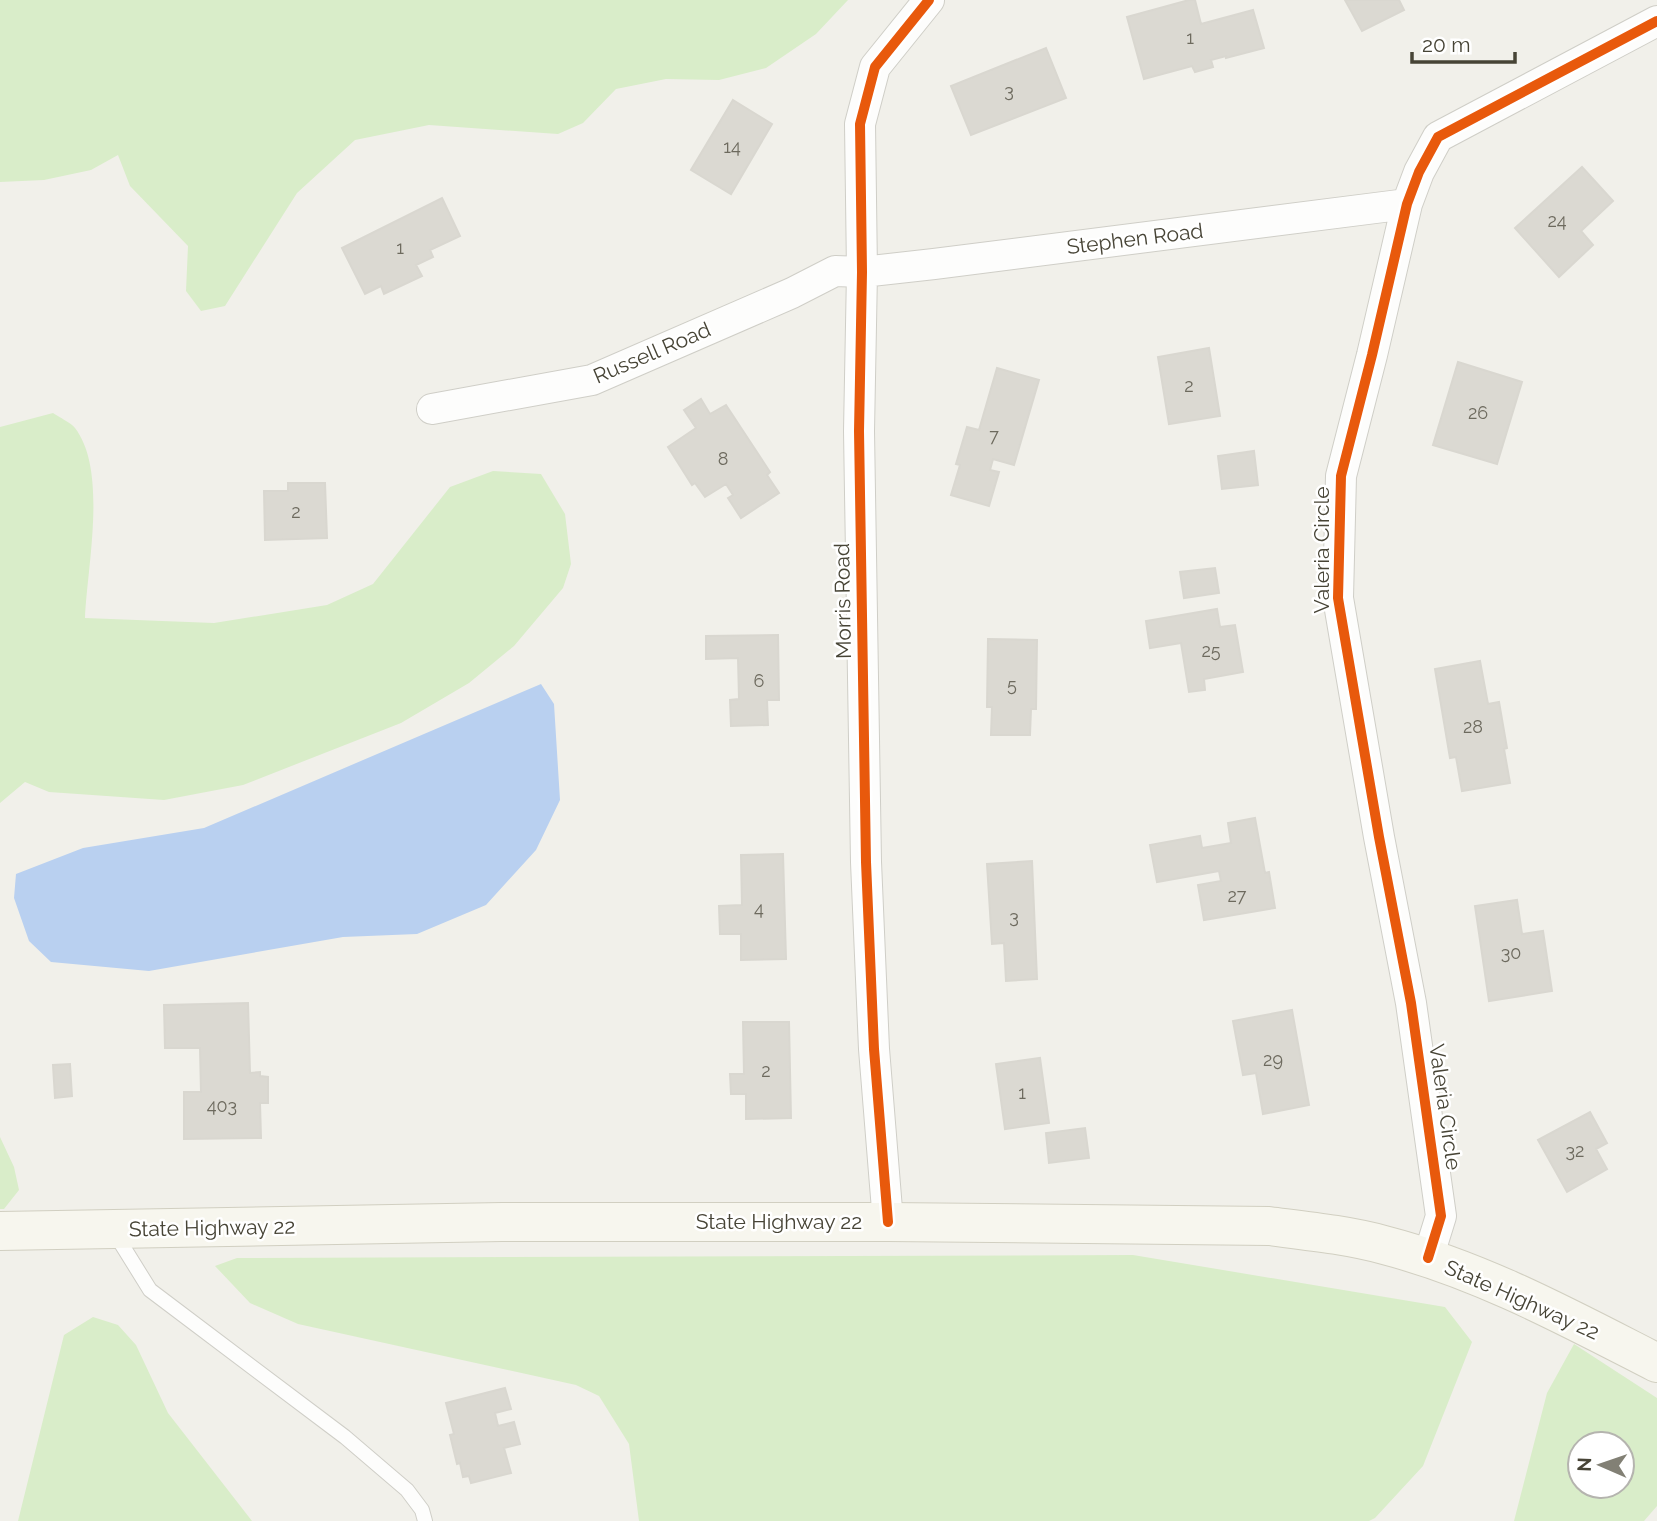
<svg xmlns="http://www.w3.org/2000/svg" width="1657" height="1521" viewBox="0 0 1657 1521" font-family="Raleway,sans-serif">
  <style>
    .green { fill: #d9edc9; fill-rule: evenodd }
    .water { fill: #b9d0f0 }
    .building { fill: #dbd9d2; stroke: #d9d7d0; stroke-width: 2 }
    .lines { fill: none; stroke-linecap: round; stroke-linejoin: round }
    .service-casing { stroke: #cfcec7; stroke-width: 16 }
    .minor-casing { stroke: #cfcec7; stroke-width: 32 }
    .secondary-casing { stroke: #d1cfc1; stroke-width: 40 }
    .service { stroke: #fdfdfc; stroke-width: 14 }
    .minor { stroke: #fdfdfc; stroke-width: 30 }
    .secondary { stroke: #f7f6ee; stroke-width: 38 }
    .cycleway-casing { stroke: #fff; stroke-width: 15 }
    .cycleway { stroke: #e8590c; stroke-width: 10 }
    .labels { text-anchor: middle; stroke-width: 5; stroke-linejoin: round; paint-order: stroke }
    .number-label { font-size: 18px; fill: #6d6a5e }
    .street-label { font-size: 21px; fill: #474436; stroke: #fff }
  </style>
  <rect width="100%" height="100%" fill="#f1f0ea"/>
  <path class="green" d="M 0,0 L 848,0 L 816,34 L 766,68 L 719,80 L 666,79 L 616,89 L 583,123 L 558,134 L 429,125 L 355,140 L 297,193 L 225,306 L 201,311 L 186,291 L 188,246 L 130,186 L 118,155 L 91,170 L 44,180 L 0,182 Z
    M 53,413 C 60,418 70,422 75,428 C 108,471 87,567 85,618 L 214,623 L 327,605 L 373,584 L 450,487 L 493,471 L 541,474 L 565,514 L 571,564 L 563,588 L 514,646 L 469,683 L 401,723 L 243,785 L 164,800 L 49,792 L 25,782 L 0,803 L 0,427 Z
    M 0,1137 L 14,1167 L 19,1190 L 4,1209 L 0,1209 Z
    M 1133,1255 L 1445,1307 L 1472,1342 L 1423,1466 L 1375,1518 L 1369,1521 L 639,1521 L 629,1444 L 599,1396 L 576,1385 L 298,1324 L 250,1303 L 215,1266 L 237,1258 Z
    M 93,1317 L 118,1325 L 136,1345 L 168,1413 L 252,1521 L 18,1521 L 64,1335 Z
    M 1574,1344 L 1657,1398 L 1657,1506 L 1644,1521 L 1514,1521 L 1547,1393 ZM 1580,1444 L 1622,1444 L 1622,1486 L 1580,1486 Z"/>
  <path class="water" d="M 541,684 L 554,704 L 560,800 L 536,850 L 486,905 L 417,934 L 343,937 L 149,971 L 51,962 L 29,941 L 14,898 L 16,874 L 83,848 L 204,828 Z"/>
  <path class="building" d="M 1189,0 L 1195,0 L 1201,24 L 1253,10 L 1264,48 L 1226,58 L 1226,56 L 1211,60 L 1213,67 L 1195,72 L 1192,66 L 1144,79 L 1127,17 Z
    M 1345,0 L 1399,0 L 1404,10 L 1362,31 Z
    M 1046,48 L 1066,98 L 971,135 L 951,86 Z
    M 733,100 L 772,124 L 731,194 L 691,170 Z
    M 1582,167 L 1613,201 L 1581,231 L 1593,245 L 1559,277 L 1515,228 Z
    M 442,198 L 460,236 L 430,250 L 433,257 L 416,265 L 422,276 L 384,294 L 381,286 L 365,294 L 342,248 Z
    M 1209,348 L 1220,416 L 1169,424 L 1158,357 Z
    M 1458,362 L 1522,382 L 1497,464 L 1433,445 Z
    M 997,368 L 1039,380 L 1014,465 L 993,459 L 990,470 L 999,472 L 989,506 L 951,495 L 960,465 L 956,464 L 967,427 L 979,430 Z
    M 701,399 L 710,414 L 726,405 L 770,472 L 767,475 L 779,493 L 741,518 L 728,498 L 733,495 L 726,484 L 705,497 L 695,483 L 692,485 L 668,447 L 696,428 L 684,410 Z
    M 1254,451 L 1258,485 L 1222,489 L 1218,456 Z
    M 288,483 L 325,483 L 327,538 L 265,540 L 264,491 L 288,491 Z
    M 1215,568 L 1219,593 L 1184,598 L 1180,572 Z
    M 1217,609 L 1220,627 L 1235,625 L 1243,672 L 1204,679 L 1205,690 L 1189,692 L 1181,643 L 1150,648 L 1146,621 Z
    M 778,635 L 779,700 L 767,700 L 768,725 L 731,726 L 730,700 L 739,699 L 738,658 L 706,659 L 706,636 Z
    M 988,639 L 1037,640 L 1036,709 L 1031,709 L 1030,735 L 991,735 L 992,707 L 987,707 Z
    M 1480,661 L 1488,704 L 1499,702 L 1507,748 L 1504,749 L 1510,783 L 1462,791 L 1456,757 L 1450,758 L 1435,669 Z
    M 1255,818 L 1265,873 L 1269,872 L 1275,908 L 1204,920 L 1198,885 L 1221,881 L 1219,871 L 1157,882 L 1150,845 L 1200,836 L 1202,848 L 1231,843 L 1228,823 Z
    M 783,854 L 786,959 L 741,960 L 741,934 L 720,934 L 719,906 L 742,905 L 741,855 Z
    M 1032,861 L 1037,979 L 1006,981 L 1004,943 L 992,944 L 987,864 Z
    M 1517,900 L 1522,934 L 1543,931 L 1552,991 L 1489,1001 L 1475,906 Z
    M 248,1003 L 250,1073 L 260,1072 L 260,1076 L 268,1077 L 268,1103 L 260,1103 L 261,1138 L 184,1139 L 184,1092 L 201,1092 L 200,1048 L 165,1048 L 164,1005 Z
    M 1292,1010 L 1309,1105 L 1263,1114 L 1256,1073 L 1243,1075 L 1233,1021 Z
    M 743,1022 L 789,1022 L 791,1118 L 746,1119 L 746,1094 L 731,1094 L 730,1074 L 744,1074 Z
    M 1040,1058 L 1049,1123 L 1005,1129 L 996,1064 Z
    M 70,1064 L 72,1096 L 55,1098 L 53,1065 Z
    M 1590,1112 L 1607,1143 L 1596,1149 L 1607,1169 L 1567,1192 L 1538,1140 Z
    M 1085,1128 L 1089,1158 L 1049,1163 L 1046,1133 Z
    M 505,1388 L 511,1409 L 495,1413 L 498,1426 L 514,1422 L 520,1444 L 504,1448 L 511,1473 L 471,1483 L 469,1476 L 463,1477 L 460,1463 L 457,1464 L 450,1435 L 454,1434 L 446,1403 Z"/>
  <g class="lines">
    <g class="service-casing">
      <path id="service" d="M 114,1232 L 150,1290 L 345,1437 L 407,1490 L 422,1510 L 425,1521"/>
    </g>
    <g class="minor-casing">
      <path id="minor" d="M 432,409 L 592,380 L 792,293 L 835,271 L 862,272 L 934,264 L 1407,204
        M 888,1222 L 874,1049 L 866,862 L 859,431 L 862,272 L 860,124 L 875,67 L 929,0
        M 1428,1258 L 1441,1216 L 1411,1003 L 1379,837 L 1338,598 L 1341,476 L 1372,355 L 1407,204 L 1419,172 L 1438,137 L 1657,21"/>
    </g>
    <g class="secondary-casing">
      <path id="secondary" d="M 0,1231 L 502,1222 L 888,1222 L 1269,1226 C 1308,1231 1347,1235 1384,1245 C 1481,1270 1569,1318 1657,1363"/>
    </g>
    <use href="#service" class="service"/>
    <use href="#minor" class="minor"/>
    <use href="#secondary" class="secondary"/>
    <g class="cycleway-casing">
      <path id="cycleway" d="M 888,1222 L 874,1049 L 866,862 L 859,431 L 862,272 L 860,124 L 875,67 L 929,0
        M 1428,1258 L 1441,1216 L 1411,1003 L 1379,837 L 1338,598 L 1341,476 L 1372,355 L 1407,204 L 1419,172 L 1438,137 L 1657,21"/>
    </g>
    <use href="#cycleway" class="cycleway"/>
  </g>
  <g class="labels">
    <g class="number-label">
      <text x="1190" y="44">1</text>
      <text x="1009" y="97">3</text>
      <text x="732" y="153">14</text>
      <text x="1557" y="227">24</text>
      <text x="400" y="254">1</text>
      <text x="1189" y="392">2</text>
      <text x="1478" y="419">26</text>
      <text x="994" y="442">7</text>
      <text x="723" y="465">8</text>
      <text x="296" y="518">2</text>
      <text x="1211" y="657">25</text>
      <text x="759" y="687">6</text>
      <text x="1012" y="691">5</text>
      <text x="1473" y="733">28</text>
      <text x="1237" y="902">27</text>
      <text x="759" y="915">4</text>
      <text x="1014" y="923">3</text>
      <text x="1511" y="959">30</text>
      <text x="1273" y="1066">29</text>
      <text x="766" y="1077">2</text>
      <text x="1022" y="1099">1</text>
      <text x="222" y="1112">403</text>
      <text x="1575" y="1157">32</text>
    </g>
    <g class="street-label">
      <text transform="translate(1135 239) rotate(-7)" y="7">Stephen Road</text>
      <text transform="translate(652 353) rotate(-23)" y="7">Russell Road</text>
      <text transform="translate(1322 550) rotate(-90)" y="7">Valeria Circle</text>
      <text transform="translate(843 601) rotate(-91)" y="7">Morris Road</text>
      <text transform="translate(1445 1107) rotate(82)" y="7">Valeria Circle</text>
      <text x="779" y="1229">State Highway 22</text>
      <text transform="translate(212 1228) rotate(-1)" y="7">State Highway 22</text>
      <text transform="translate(1522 1300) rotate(24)" y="7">State Highway 22</text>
    </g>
  </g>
  <g transform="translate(1601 1465) rotate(272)"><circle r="33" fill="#ffffff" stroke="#b5b4af" stroke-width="2"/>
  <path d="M0-5L12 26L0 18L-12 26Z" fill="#828075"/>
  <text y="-10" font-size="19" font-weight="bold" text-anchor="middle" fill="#474436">N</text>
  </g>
  <path d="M1412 52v10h103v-10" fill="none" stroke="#474436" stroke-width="3.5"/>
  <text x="1422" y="52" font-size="21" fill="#474436" stroke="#ffffff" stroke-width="5" paint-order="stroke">20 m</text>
</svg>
